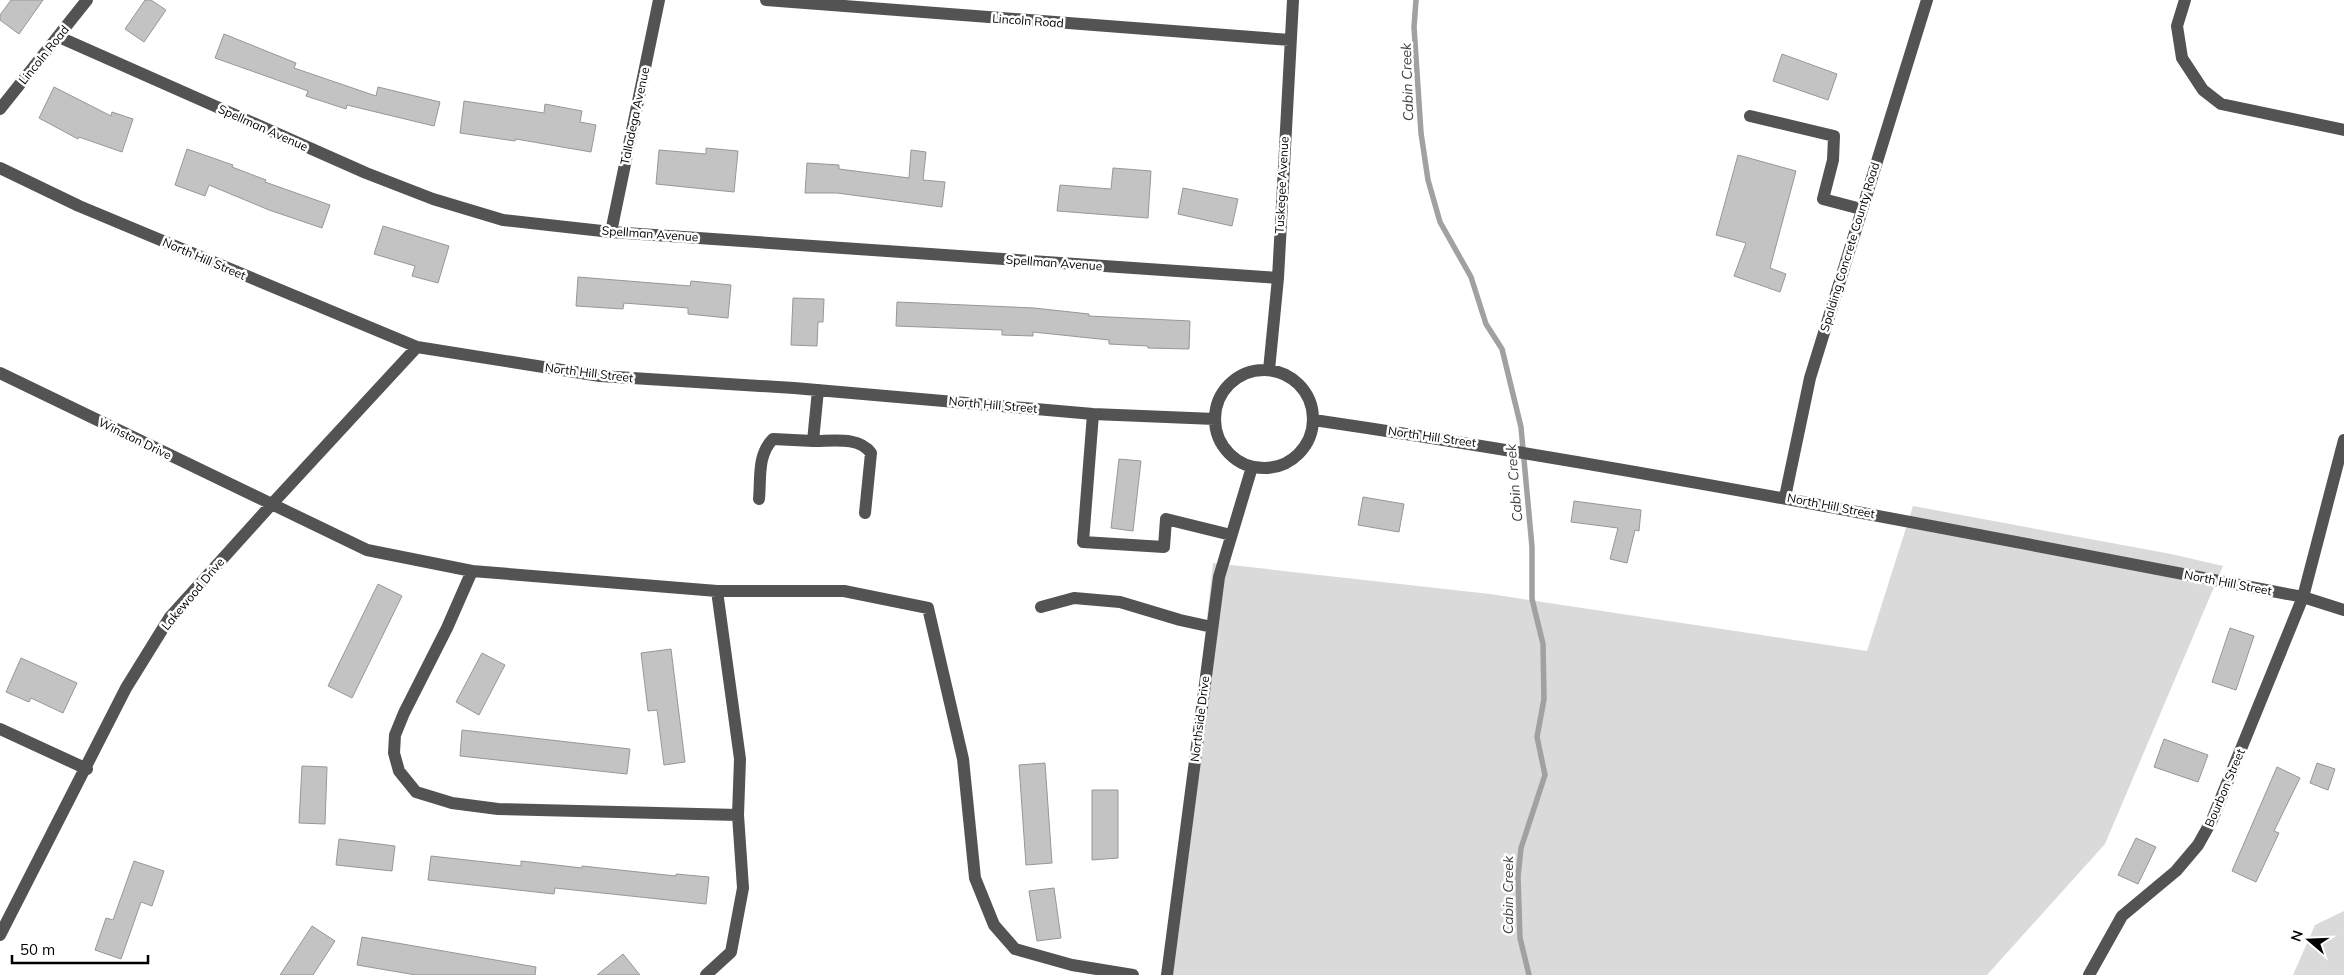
<svg xmlns="http://www.w3.org/2000/svg" width="2344" height="975" viewBox="0 0 2344 975" font-family="Mulish,sans-serif">
  <style>
    .green { fill: #dadada }
    .lines { fill: none; stroke-linecap: round; stroke-linejoin: round }
    .stream { stroke: #a1a1a1; stroke-width: 5.5 }
    .building { fill: #c3c3c3; stroke: #979797 }
    .minor { stroke: #535353; stroke-width: 12 }
    .labels { text-anchor: middle; stroke-width: 5; stroke-linejoin: round; paint-order: stroke }
    .street-label { font-size: 12px; fill: #000; stroke: #fff }
    .water-label { font-size: 14px; font-style: italic; fill: #424242; stroke: #fff }
  </style>
  <rect width="100%" height="100%" fill="#fff"/>
  <path class="green" d="M 1913,506 L 2171,554 L 2223,566 L 2105,844 L 1987,975 L 1168,975 L 1213,563 L 1490,594 L 1867,651 Z
    M 2344,911 L 2344,975 L 2293,975 L 2315,925 Z"/>
  <g class="lines">
    <path class="stream" d="M 1416,0 L 1414,27 L 1421,133 L 1428,180 L 1440,222 L 1471,277 L 1486,324 L 1502,349 L 1521,427 L 1532,547 L 1532,599 L 1543,644 L 1544,699 L 1537,737 L 1545,775 L 1521,848 L 1518,877 L 1520,938 L 1529,975"/>
  </g>
  <path class="building" d="M 11,0 L 43,0 L 19,34 L 0,20 L 0,15 Z
    M 145,0 L 151,0 L 166,10 L 144,42 L 125,29 Z
    M 224,34 L 296,63 L 294,68 L 376,96 L 378,87 L 440,102 L 434,126 L 347,105 L 346,109 L 306,96 L 308,91 L 215,58 Z
    M 1782,54 L 1837,74 L 1828,100 L 1773,81 Z
    M 54,87 L 111,116 L 112,112 L 133,119 L 122,152 L 79,137 L 78,139 L 39,118 Z
    M 464,101 L 544,113 L 545,104 L 582,111 L 580,122 L 596,125 L 591,152 L 516,139 L 515,141 L 460,133 Z
    M 706,148 L 738,151 L 734,192 L 656,184 L 659,150 L 706,154 Z
    M 187,149 L 233,165 L 232,167 L 266,180 L 265,182 L 330,205 L 322,228 L 269,210 L 209,185 L 205,196 L 175,185 Z
    M 911,150 L 926,152 L 923,180 L 945,182 L 942,207 L 837,193 L 805,193 L 807,163 L 839,165 L 839,169 L 909,178 Z
    M 1738,155 L 1796,171 L 1770,268 L 1786,274 L 1780,292 L 1734,276 L 1746,243 L 1716,235 Z
    M 1113,168 L 1151,171 L 1148,218 L 1057,211 L 1060,185 L 1111,189 Z
    M 1183,188 L 1238,199 L 1232,226 L 1178,214 Z
    M 383,226 L 449,246 L 438,283 L 412,276 L 415,266 L 374,254 Z
    M 578,277 L 690,286 L 691,281 L 731,285 L 728,318 L 688,314 L 688,308 L 624,303 L 623,309 L 576,306 Z
    M 793,298 L 824,299 L 823,322 L 818,322 L 817,346 L 791,345 Z
    M 897,302 L 1034,308 L 1089,314 L 1089,316 L 1190,321 L 1189,349 L 1148,348 L 1148,346 L 1109,344 L 1109,340 L 1033,332 L 1033,336 L 1002,335 L 1002,330 L 896,326 Z
    M 1119,459 L 1141,461 L 1133,531 L 1111,528 Z
    M 1363,497 L 1404,504 L 1399,532 L 1358,525 Z
    M 1574,501 L 1641,510 L 1639,531 L 1635,530 L 1627,563 L 1610,559 L 1618,528 L 1571,522 Z
    M 378,584 L 402,596 L 352,698 L 328,686 Z
    M 2230,628 L 2254,636 L 2236,690 L 2212,682 Z
    M 671,649 L 685,762 L 664,765 L 657,710 L 648,711 L 641,653 Z
    M 482,653 L 505,665 L 479,715 L 456,702 Z
    M 21,658 L 77,683 L 63,713 L 31,698 L 29,702 L 6,692 Z
    M 462,730 L 630,749 L 627,774 L 460,756 Z
    M 2164,739 L 2208,755 L 2198,782 L 2154,767 Z
    M 1045,763 L 1052,863 L 1026,865 L 1019,765 Z
    M 2317,763 L 2335,769 L 2328,790 L 2310,783 Z
    M 302,766 L 327,767 L 325,824 L 299,823 Z
    M 2277,767 L 2300,778 L 2274,831 L 2279,833 L 2256,882 L 2232,871 Z
    M 1092,790 L 1118,790 L 1118,858 L 1092,860 Z
    M 2136,838 L 2156,847 L 2138,884 L 2118,875 Z
    M 339,839 L 395,846 L 392,871 L 336,865 Z
    M 431,856 L 521,866 L 521,861 L 582,868 L 582,866 L 676,876 L 676,874 L 709,877 L 706,904 L 555,888 L 554,894 L 428,880 Z
    M 134,861 L 164,871 L 152,906 L 141,902 L 121,959 L 95,950 L 106,918 L 113,920 Z
    M 1054,888 L 1061,938 L 1037,941 L 1029,891 Z
    M 312,926 L 335,941 L 313,975 L 280,975 Z
    M 362,937 L 536,967 L 535,975 L 416,975 L 357,965 Z
    M 623,954 L 640,975 L 597,975 Z"/>
  <g class="lines">
    <path class="minor" d="M 766,0 L 1290,40
      M 2185,0 L 2177,26 L 2182,58 L 2203,90 L 2221,104 L 2344,130
      M 59,37 L 366,173 L 433,199 L 503,220 L 611,232 L 1278,278
      M 0,109 L 87,0
      M 1750,116 L 1834,136 L 1833,160 L 1823,199 L 1861,209
      M 0,168 L 79,206 L 417,347 L 600,376 L 794,388 L 1093,414 L 1215,419
      M 611,232 L 659,0
      M1215 419a49 49 0 1 1 98 0a49 49 0 1 1-98 0Z
      M 1269,370 L 1278,278 L 1293,0
      M 0,373 L 367,550 L 472,571
      M 818,390 L 813,441 C 832,441 859,436 871,453 L 865,513
      M 1093,414 L 1083,542 L 1164,547 L 1166,519 L 1231,535
      M 1314,420 C 1646,469 1974,534 2303,597 L 2344,610
      M 1785,497 L 1810,378 L 1927,0
      M 759,499 C 761,478 757,455 773,439 L 813,441
      M 1041,607 L 1074,598 L 1120,602 L 1180,620 L 1212,627
      M 0,729 L 87,769
      M 738,815 L 498,809 L 452,803 L 416,792 L 399,771 L 394,753 L 395,735 L 404,713 L 447,628 L 472,571 L 717,591 L 844,591 L 928,608 L 963,759 L 975,878 L 994,925 L 1015,949 L 1072,965 L 1133,975
      M 0,935 L 126,688 L 170,617 L 271,505 L 417,347
      M 706,975 L 731,952 L 743,888 L 738,815 L 740,759 L 717,591
      M 1167,975 L 1219,577 L 1252,467
      M 2089,975 L 2122,916 L 2176,871 L 2198,845 L 2212,820 L 2303,597 L 2344,440"/>
  </g>
  <g class="labels">
    <g class="street-label">
      <text transform="translate(1028 21) rotate(4)" y="4">Lincoln Road</text>
      <text transform="translate(44 55) rotate(-51)" y="4">Lincoln Road</text>
      <text transform="translate(635 116) rotate(-78)" y="4">Talladega Avenue</text>
      <text transform="translate(263 128) rotate(24)" y="4">Spellman Avenue</text>
      <text transform="translate(1282 185) rotate(-87)" y="4">Tuskegee Avenue</text>
      <text transform="translate(650 234) rotate(4)" y="4">Spellman Avenue</text>
      <text transform="translate(1850 247) rotate(-73)" y="4">Spalding Concrete County Road</text>
      <text transform="translate(204 259) rotate(23)" y="4">North Hill Street</text>
      <text transform="translate(1054 263) rotate(4)" y="4">Spellman Avenue</text>
      <text transform="translate(589 373) rotate(7)" y="4">North Hill Street</text>
      <text transform="translate(993 405) rotate(5)" y="4">North Hill Street</text>
      <text transform="translate(1432 437) rotate(8)" y="4">North Hill Street</text>
      <text transform="translate(135 439) rotate(26)" y="4">Winston Drive</text>
      <text transform="translate(1831 506) rotate(11)" y="4">North Hill Street</text>
      <text transform="translate(2228 583) rotate(11)" y="4">North Hill Street</text>
      <text transform="translate(193 594) rotate(-50)" y="4">Lakewood Drive</text>
      <text transform="translate(1200 719) rotate(-83)" y="4">Northside Drive</text>
      <text transform="translate(2225 788) rotate(-67)" y="4">Bourbon Street</text>
    </g>
    <g class="water-label">
      <text transform="translate(1407 82) rotate(-92)" y="5">Cabin Creek</text>
      <text transform="translate(1514 483) rotate(-95)" y="5">Cabin Creek</text>
      <text transform="translate(1508 895) rotate(-90)" y="5">Cabin Creek</text>
    </g>
  </g>
  <g transform="translate(2309 940) rotate(289)" stroke="#ffffff" stroke-width="4" paint-order="stroke">
  <path d="M0-4L9 19L0 12L-9 19Z" fill="#000000"/>
  <text y="-8" font-size="14" font-weight="bold" text-anchor="middle" fill="#000000">N</text>
  </g>
  <path d="M12 955v8h136v-8" fill="none" stroke="#000000" stroke-width="2.5"/>
  <text x="20" y="955" font-size="15" fill="#000000" stroke="#ffffff" stroke-width="4" paint-order="stroke">50 m</text>
</svg>
